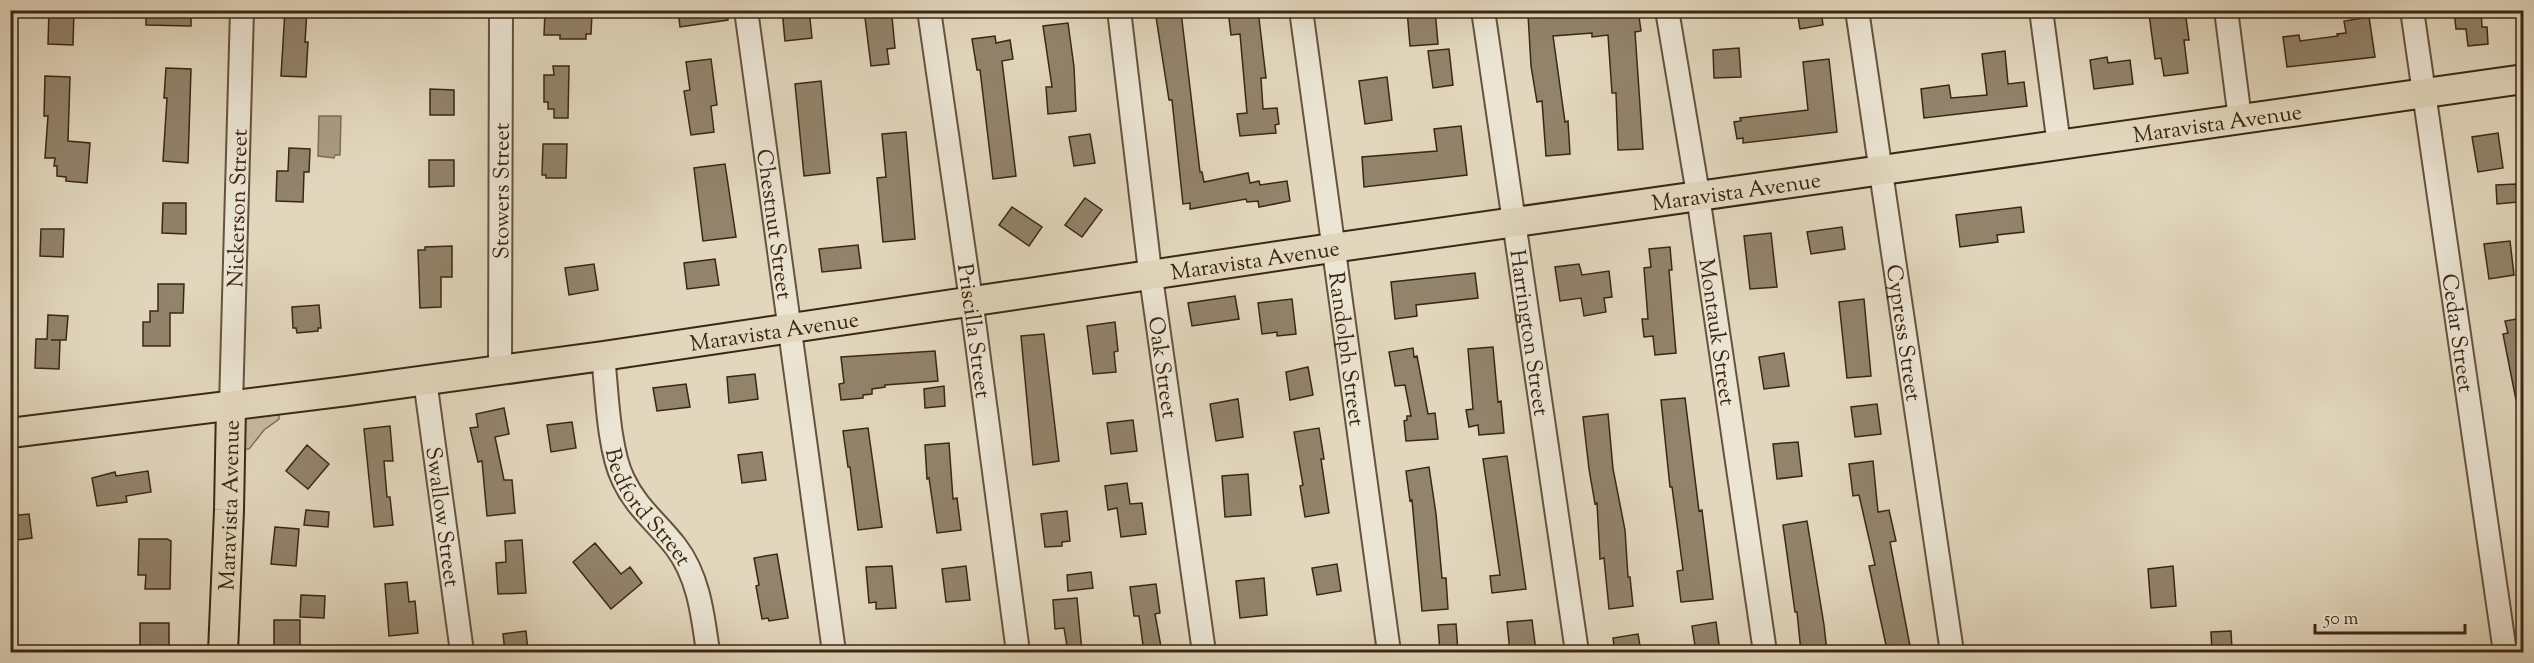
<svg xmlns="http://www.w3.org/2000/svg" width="2534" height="663" viewBox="0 0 2534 663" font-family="'Sorts Mill Goudy',serif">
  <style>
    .green { fill: #c6b9a0; stroke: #817059; stroke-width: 1.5 }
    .water { fill: #aa9b83; stroke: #7e6d56; stroke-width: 1.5 }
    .building { fill: #92836b; stroke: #3c2712; stroke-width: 1.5 }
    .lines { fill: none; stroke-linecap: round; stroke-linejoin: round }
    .minor-casing { stroke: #66533d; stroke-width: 26 }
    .major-casing { stroke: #3c2712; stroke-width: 32 }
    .minor { stroke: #ece5d4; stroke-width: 22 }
    .major { stroke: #e2d7bd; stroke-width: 28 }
    .labels { text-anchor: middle; stroke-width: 6; stroke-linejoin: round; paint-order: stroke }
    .street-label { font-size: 22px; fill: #3c2712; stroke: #ece5d4 }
  </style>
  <rect width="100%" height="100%" fill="#e2d7bd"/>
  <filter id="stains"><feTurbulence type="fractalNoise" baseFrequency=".00333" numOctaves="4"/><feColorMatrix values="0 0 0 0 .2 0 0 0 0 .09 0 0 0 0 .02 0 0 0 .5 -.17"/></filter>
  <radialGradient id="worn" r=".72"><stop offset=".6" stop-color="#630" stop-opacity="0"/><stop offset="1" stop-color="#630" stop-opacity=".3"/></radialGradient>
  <path class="green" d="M 279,412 L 279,419 L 264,430 L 249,449 L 243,449 L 243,418 Z"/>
  <path class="water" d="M 319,116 L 341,116 L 340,155 L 335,155 L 334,158 L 318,156 Z"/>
  <path class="building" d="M 49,10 L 74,10 L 73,45 L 48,44 Z
    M 146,10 L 191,10 L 191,26 L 146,25 Z
    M 285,10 L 307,10 L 305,42 L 308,42 L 306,77 L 281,76 Z
    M 579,10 L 579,13 L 592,13 L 591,34 L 586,34 L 586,39 L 560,39 L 560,35 L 544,35 L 545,12 Z
    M 678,10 L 727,10 L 728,20 L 680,27 Z
    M 782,10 L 809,10 L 812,38 L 785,41 Z
    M 864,10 L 881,10 L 882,18 L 892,17 L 895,48 L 887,49 L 889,64 L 871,66 Z
    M 1228,10 L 1258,10 L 1266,78 L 1261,78 L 1263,109 L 1277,108 L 1279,124 L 1275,125 L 1276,133 L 1240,136 L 1237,114 L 1247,113 L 1240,34 L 1231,35 Z
    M 1407,10 L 1435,10 L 1438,44 L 1410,46 Z
    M 1553,10 L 1570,10 L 1571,18 L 1638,10 L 1641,31 L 1635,32 L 1643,149 L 1618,150 L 1616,93 L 1612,93 L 1608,35 L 1592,37 L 1592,33 L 1553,36 L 1565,122 L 1568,121 L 1570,154 L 1546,156 L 1542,101 L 1537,102 L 1531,66 L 1528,14 Z
    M 1797,10 L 1821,10 L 1823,25 L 1800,29 Z
    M 2185,10 L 2189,40 L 2184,40 L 2188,73 L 2164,76 L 2161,58 L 2155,59 L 2149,14 Z
    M 2454,10 L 2481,10 L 2482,27 L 2487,27 L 2488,44 L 2468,46 L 2466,29 L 2456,29 Z
    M 1181,12 L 1200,172 L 1202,172 L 1204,182 L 1248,173 L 1250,183 L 1259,181 L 1260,185 L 1287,181 L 1290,201 L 1259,207 L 1258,201 L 1247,202 L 1246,199 L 1190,209 L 1190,203 L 1183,204 L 1172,100 L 1169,100 L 1156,17 L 1160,17 L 1160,15 Z
    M 2369,17 L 2375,57 L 2287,67 L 2283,37 L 2299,35 L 2300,41 L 2338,36 L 2337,34 L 2346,33 L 2344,21 Z
    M 1068,23 L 1074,67 L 1076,111 L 1048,114 L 1046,87 L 1052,87 L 1043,26 Z
    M 995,36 L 996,43 L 1010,40 L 1013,59 L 1002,61 L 1016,176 L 993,179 L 980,70 L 977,70 L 972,39 Z
    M 1739,48 L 1741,77 L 1714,78 L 1713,50 Z
    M 1449,49 L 1453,85 L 1433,88 L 1428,51 Z
    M 2005,51 L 2008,84 L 2024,82 L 2027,106 L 1924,118 L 1921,89 L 1949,85 L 1951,98 L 1987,95 L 1982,54 Z
    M 2107,57 L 2108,63 L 2130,60 L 2133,84 L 2094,89 L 2090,60 Z
    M 711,59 L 717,105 L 711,106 L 714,132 L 691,135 L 684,91 L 690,90 L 686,62 Z
    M 1829,59 L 1837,132 L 1743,143 L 1743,138 L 1737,139 L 1734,122 L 1741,121 L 1740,118 L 1808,110 L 1803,62 Z
    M 553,66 L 569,66 L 568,118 L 554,118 L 554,109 L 548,109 L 548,102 L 544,102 L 544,75 L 554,75 Z
    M 166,68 L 191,69 L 188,163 L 163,161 L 167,98 L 164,98 Z
    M 45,76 L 70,77 L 68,141 L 90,143 L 87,183 L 66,181 L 66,177 L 57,176 L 57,166 L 54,166 L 55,158 L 45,158 L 48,116 L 44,116 Z
    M 1387,77 L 1392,120 L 1365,124 L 1359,81 Z
    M 821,81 L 830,173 L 804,176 L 795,84 Z
    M 430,89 L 454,90 L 454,115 L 430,115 Z
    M 1461,126 L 1467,175 L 1364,187 L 1362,157 L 1437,151 L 1434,129 Z
    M 906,132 L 915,239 L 883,242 L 877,178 L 886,177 L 882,134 Z
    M 2498,133 L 2503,168 L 2478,172 L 2472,137 Z
    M 1090,134 L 1095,163 L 1074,166 L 1069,137 Z
    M 543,144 L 567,144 L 566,178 L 546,178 L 546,175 L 542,175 Z
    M 289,148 L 310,149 L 309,172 L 304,172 L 303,202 L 276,201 L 277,171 L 288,171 Z
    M 429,160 L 454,160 L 454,186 L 429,187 Z
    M 725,164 L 736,237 L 703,241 L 694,168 Z
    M 2516,184 L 2517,202 L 2497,204 L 2496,185 Z
    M 1085,198 L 1102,210 L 1082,237 L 1065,225 Z
    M 163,203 L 186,203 L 186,234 L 162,233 Z
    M 1012,207 L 1042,227 L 1029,246 L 999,225 Z
    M 2021,207 L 2024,232 L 1997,235 L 1998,242 L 1960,247 L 1956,215 Z
    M 1842,227 L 1845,249 L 1811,254 L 1807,232 Z
    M 41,229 L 64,229 L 63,257 L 40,256 Z
    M 1771,233 L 1777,287 L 1750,289 L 1744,236 Z
    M 2510,241 L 2514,275 L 2489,279 L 2484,244 Z
    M 858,245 L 861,268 L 822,272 L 819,249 Z
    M 452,246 L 452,277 L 441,277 L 441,307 L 420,308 L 418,250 L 425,250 L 425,247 Z
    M 1670,247 L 1672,270 L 1669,270 L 1676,353 L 1655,355 L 1653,336 L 1644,337 L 1642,319 L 1648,319 L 1644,268 L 1651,267 L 1649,249 Z
    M 715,259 L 719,285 L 687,289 L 684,263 Z
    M 594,264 L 598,290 L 569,295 L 565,268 Z
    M 1579,264 L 1582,275 L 1609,271 L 1612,297 L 1604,298 L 1606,312 L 1584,316 L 1581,298 L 1560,301 L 1555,267 Z
    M 1475,273 L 1478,298 L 1416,305 L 1417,316 L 1395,319 L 1391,282 Z
    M 158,284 L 184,284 L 183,313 L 170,313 L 170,346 L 143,346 L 143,322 L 150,322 L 150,311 L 158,311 Z
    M 1235,296 L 1239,319 L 1192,326 L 1188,303 Z
    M 1292,299 L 1296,334 L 1277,336 L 1277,332 L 1262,334 L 1258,303 Z
    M 1864,299 L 1871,376 L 1847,378 L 1839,302 Z
    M 319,305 L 321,328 L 318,328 L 318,331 L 297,333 L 296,328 L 293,328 L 292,307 Z
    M 48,315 L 68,316 L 66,340 L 51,340 L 60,340 L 59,369 L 35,368 L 36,339 L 47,339 Z
    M 2523,318 L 2523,399 L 2516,400 L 2503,334 L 2508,333 L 2505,321 Z
    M 1115,322 L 1118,351 L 1114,352 L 1116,372 L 1093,374 L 1087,326 Z
    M 1044,334 L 1059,461 L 1033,465 L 1021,336 Z
    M 1493,347 L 1498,402 L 1501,401 L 1504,433 L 1479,435 L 1478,425 L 1469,427 L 1466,410 L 1473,409 L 1468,349 Z
    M 1413,348 L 1414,357 L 1417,356 L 1428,414 L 1435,413 L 1438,439 L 1406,441 L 1404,421 L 1407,420 L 1407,416 L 1411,416 L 1405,385 L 1395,386 L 1389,352 Z
    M 935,351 L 938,381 L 885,385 L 885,387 L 872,389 L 872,394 L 863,395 L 863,398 L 841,400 L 839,384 L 844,383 L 841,357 Z
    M 1784,353 L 1789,386 L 1764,389 L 1759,357 Z
    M 1308,367 L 1313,395 L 1290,400 L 1286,372 Z
    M 755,374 L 758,399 L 729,403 L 727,377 Z
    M 686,384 L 690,407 L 657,411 L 653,388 Z
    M 944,386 L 945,406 L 925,408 L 924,389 Z
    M 1685,398 L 1699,511 L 1702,510 L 1713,599 L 1681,602 L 1677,571 L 1683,570 L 1672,487 L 1670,487 L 1661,400 Z
    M 1238,399 L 1243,437 L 1216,441 L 1210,404 Z
    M 1877,404 L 1881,434 L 1855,437 L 1851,407 Z
    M 504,408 L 509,434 L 495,437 L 504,480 L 512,480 L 515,513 L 487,516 L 482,461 L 478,462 L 470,428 L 478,427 L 476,414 Z
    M 1608,414 L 1613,469 L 1625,530 L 1628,577 L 1630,577 L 1633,606 L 1609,609 L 1604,558 L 1600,559 L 1597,503 L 1595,504 L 1589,469 L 1583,417 Z
    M 1133,420 L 1137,451 L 1111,454 L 1107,423 Z
    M 572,422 L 576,448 L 551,452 L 547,425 Z
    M 390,426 L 393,461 L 384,461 L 387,497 L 390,497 L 393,525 L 374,527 L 364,429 Z
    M 868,428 L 882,527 L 858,530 L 850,467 L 848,467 L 843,431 Z
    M 1319,428 L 1324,459 L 1321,459 L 1329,513 L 1305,517 L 1300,486 L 1303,485 L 1294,432 Z
    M 1798,442 L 1802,476 L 1777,479 L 1773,444 Z
    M 949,443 L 953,499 L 957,498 L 961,530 L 937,533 L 929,478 L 927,479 L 925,445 Z
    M 307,445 L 329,464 L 308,489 L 286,471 Z
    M 762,452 L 766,480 L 742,483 L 738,455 Z
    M 1507,456 L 1526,589 L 1492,593 L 1490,576 L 1500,575 L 1483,459 Z
    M 1873,461 L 1878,512 L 1889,510 L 1896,541 L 1890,542 L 1910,646 L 1887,650 L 1869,566 L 1875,565 L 1859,495 L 1853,496 L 1849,464 Z
    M 1429,467 L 1436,514 L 1442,578 L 1446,578 L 1448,609 L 1422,611 L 1412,500 L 1410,501 L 1406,471 Z
    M 148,471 L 151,492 L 126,496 L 127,502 L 97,506 L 92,478 L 115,472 L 116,476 Z
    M 1248,474 L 1251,515 L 1225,517 L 1222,476 Z
    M 1127,483 L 1130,504 L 1142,503 L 1146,534 L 1121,537 L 1117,508 L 1108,510 L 1105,486 Z
    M 306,510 L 329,512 L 328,527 L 304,525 Z
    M 1067,511 L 1070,541 L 1062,542 L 1062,546 L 1045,547 L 1041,514 Z
    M 29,514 L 32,538 L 10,541 L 10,516 Z
    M 1807,521 L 1824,625 L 1827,652 L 1801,652 L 1797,612 L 1795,612 L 1783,525 Z
    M 275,527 L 299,529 L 296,566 L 271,564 Z
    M 139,539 L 167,539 L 171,541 L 170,589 L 145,589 L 146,575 L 138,575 Z
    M 522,540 L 526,593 L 498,594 L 496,563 L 506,562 L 505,541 Z
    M 595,543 L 621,574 L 630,567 L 642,583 L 611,609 L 573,562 Z
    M 777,554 L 788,618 L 769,621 L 768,618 L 762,619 L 756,586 L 759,585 L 754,558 Z
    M 1337,564 L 1341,591 L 1317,595 L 1312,568 Z
    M 892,566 L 896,608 L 876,609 L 876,602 L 869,603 L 866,567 Z
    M 966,566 L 970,600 L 946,602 L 942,569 Z
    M 2173,566 L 2176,606 L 2151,608 L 2148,569 Z
    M 1091,572 L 1093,588 L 1068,591 L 1067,575 Z
    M 1264,578 L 1267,615 L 1240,618 L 1236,581 Z
    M 407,582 L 409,602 L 415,601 L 418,633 L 389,636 L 385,584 Z
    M 1156,584 L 1160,613 L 1155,614 L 1162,652 L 1144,652 L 1139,616 L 1134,616 L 1130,587 Z
    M 301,595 L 325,596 L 324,618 L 300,617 Z
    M 1077,598 L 1082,652 L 1068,652 L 1064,628 L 1055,629 L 1053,600 Z
    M 274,620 L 300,620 L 300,651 L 274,650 Z
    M 1532,620 L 1536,651 L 1510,652 L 1507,622 Z
    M 1716,622 L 1720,652 L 1696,652 L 1692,626 Z
    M 140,623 L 169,623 L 169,652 L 140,652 Z
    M 1456,624 L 1458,652 L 1440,652 L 1438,625 Z
    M 526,631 L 528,652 L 505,652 L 503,634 Z
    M 2231,631 L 2232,650 L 2212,651 L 2211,632 Z
    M 1638,634 L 1641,652 L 1615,652 L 1613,638 Z"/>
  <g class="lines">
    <g class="minor-casing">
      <g id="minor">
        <path id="s1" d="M 746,10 L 834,652"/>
        <path id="s2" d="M 929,10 L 974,321 L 1018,652"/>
        <path id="s3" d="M 1119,10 L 1149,263 L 1204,652"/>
        <path id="s4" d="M 1301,10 L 1389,652"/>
        <path id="s5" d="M 1483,10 L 1577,652"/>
        <path id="s6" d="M 1667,10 L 1696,182 L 1765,652"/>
        <path id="s7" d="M 1857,10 L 1952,652"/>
        <path d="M 2041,10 L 2059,145"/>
        <path d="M 2226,10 L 2240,119"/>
        <path id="s8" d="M 2412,10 L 2505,652"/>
        <path id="s9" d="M 603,356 C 607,390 608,448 623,479 C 637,509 657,522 676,547 C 699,577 703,617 708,652"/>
        <path id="s10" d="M 500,369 L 501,10"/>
        <path id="s11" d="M 425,380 L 462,652"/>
        <path id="s12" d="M 231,406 L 242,10"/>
      </g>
    </g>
    <g class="major-casing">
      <g id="major">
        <path id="s13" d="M 10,433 L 347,391 L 603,356 L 1332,248 L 2524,79"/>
        <path id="s14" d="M 223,652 L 229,510 L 231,406"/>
      </g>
    </g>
    <use href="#minor" class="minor"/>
    <use href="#major" class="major"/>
  </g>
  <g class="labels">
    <g class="street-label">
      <text dy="8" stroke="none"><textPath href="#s13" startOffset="2229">Maravista Avenue</textPath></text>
      <text dy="8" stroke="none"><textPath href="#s10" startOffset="178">Stowers Street</textPath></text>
      <text dy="8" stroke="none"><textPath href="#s13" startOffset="1743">Maravista Avenue</textPath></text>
      <text dy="8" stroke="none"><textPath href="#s12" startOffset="198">Nickerson Street</textPath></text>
      <text dy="8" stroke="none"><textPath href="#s1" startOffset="216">Chestnut Street</textPath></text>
      <text dy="8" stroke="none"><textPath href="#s13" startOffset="1257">Maravista Avenue</textPath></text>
      <text dy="8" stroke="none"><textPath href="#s13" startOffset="771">Maravista Avenue</textPath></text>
      <text dy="8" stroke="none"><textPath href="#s2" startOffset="324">Priscilla Street</textPath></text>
      <text dy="8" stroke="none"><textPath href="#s6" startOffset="326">Montauk Street</textPath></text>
      <text dy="8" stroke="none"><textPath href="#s5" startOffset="326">Harrington Street</textPath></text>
      <text dy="8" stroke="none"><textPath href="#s7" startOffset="326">Cypress Street</textPath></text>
      <text dy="8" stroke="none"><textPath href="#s8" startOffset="326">Cedar Street</textPath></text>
      <text dy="8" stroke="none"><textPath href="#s4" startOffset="342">Randolph Street</textPath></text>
      <text dy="8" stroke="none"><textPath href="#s3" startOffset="360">Oak Street</textPath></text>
      <text dy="8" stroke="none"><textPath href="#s14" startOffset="147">Maravista Avenue</textPath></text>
      <text dy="8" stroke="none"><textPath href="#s9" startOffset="162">Bedford Street</textPath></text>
      <text dy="8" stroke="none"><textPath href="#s11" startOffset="138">Swallow Street</textPath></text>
    </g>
  </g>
  <rect width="2534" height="663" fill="none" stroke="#e2d7bd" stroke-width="36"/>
  <rect x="12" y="12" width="2510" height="639" fill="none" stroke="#3c2712" stroke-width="3"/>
  <rect x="18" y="18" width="2498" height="627" fill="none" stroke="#3c2712" stroke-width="1.5"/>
  <path d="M2315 624v9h150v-9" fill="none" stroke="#3c2712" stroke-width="3"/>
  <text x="2324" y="624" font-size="18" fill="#3c2712" stroke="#ece5d4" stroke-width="4.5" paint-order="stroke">50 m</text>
  <rect width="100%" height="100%" filter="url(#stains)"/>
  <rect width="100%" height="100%" fill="url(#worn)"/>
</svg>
